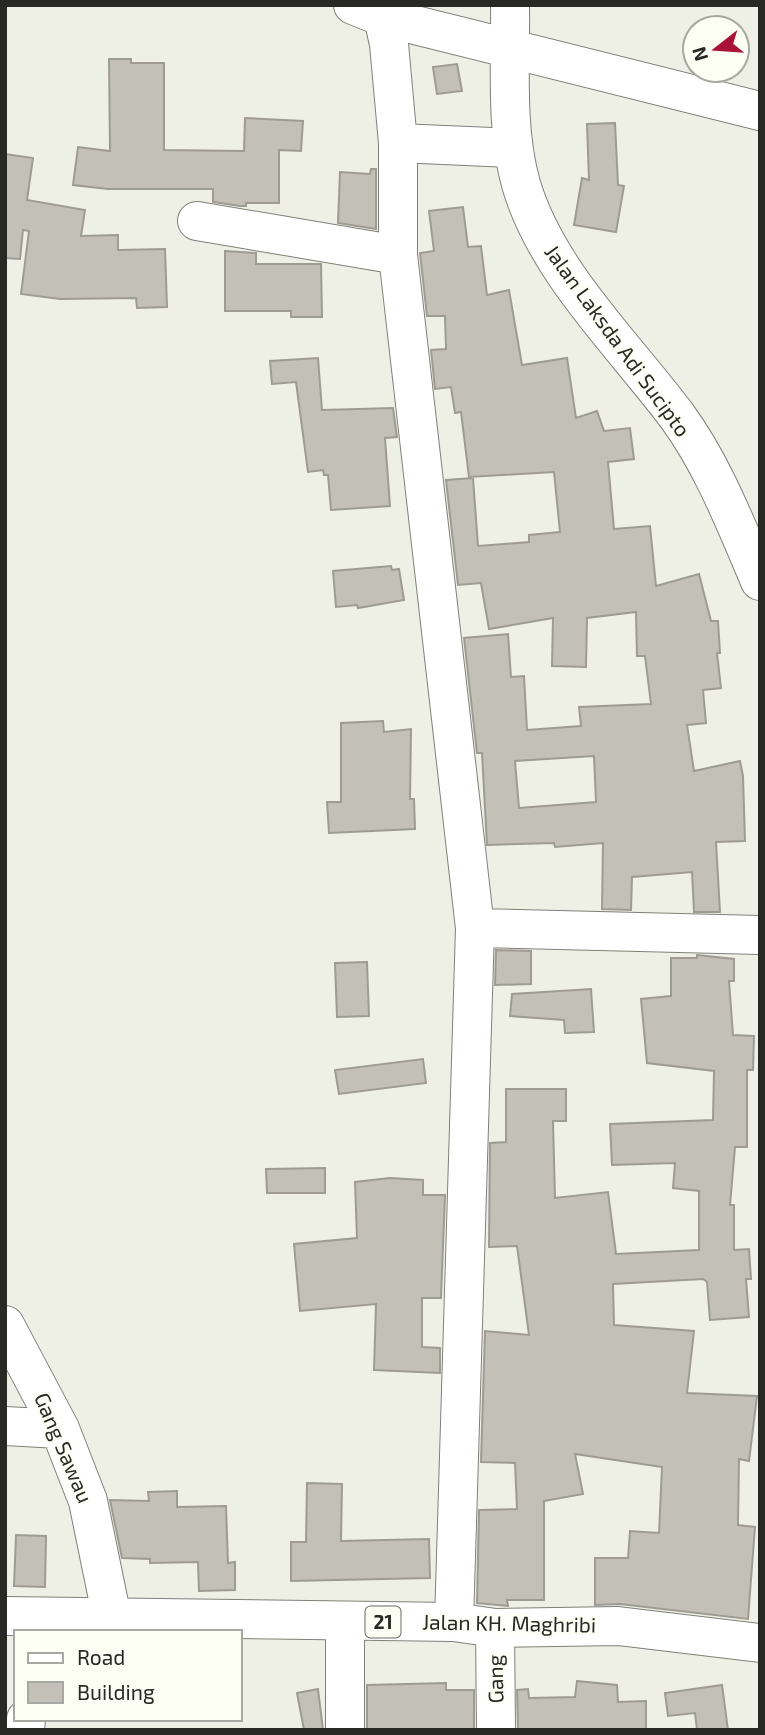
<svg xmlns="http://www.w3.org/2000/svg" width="765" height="1735" viewBox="0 0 765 1735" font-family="'Exo 2',sans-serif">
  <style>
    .building { fill: #c3c1b7; stroke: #9d9b92; stroke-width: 2; fill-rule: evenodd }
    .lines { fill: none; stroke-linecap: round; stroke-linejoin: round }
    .minor-casing { stroke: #7f8078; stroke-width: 40 }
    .highway-casing { stroke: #7f8078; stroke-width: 40 }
    .minor { stroke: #fff; stroke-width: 38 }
    .highway { stroke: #fff; stroke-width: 38 }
    .labels { text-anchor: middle; stroke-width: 5; stroke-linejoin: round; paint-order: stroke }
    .shield { fill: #fcfdf3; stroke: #686963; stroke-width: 2 }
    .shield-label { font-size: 19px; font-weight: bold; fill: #282925 }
    .street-label { font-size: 21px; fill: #282925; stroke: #fcfdf3 }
  </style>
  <rect width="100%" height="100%" fill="#eef0e6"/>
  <path class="building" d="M 109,59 L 131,59 L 131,63 L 164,63 L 164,150 L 244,151 L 245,118 L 303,121 L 301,151 L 279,150 L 279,203 L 246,203 L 246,206 L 240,206 L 213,202 L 213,189 L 108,189 L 73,185 L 78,147 L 110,151 Z
    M 457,64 L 462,91 L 437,94 L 433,67 Z
    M 615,123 L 618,185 L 624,186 L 616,232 L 574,225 L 582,178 L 589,180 L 587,124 Z
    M 5,154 L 33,158 L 27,200 L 85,210 L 81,236 L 118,235 L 118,250 L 165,249 L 167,307 L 137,308 L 136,298 L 60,299 L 21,294 L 29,231 L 23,230 L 20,259 L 5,258 Z
    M 371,169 L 376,169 L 376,229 L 338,223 L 340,172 L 370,174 Z
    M 463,207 L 468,247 L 481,246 L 487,295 L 509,290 L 522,365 L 567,358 L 576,418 L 597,411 L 604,431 L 630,428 L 634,459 L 608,462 L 614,529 L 650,526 L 656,586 L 699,574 L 711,621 L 718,621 L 720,653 L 717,653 L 721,688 L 703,690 L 706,723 L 687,725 L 694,771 L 740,761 L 743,776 L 745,841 L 716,842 L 720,912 L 694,912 L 692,872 L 632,877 L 631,910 L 602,909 L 603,843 L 555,847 L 554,843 L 487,845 L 482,753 L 477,753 L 464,638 L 508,634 L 511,677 L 524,676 L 527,730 L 581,726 L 579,707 L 651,704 L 645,656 L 637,656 L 636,612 L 587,618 L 586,667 L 552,666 L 553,618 L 489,629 L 481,583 L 458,585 L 446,480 L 473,478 L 478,546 L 529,542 L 529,535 L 560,532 L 554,472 L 469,477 L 461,412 L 455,413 L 451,387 L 435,389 L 431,350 L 446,349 L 445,316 L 427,316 L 420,253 L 434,251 L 429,211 ZM 594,756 L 596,802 L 519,808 L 515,761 Z
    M 225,251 L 256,253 L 256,264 L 321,264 L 322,317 L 291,317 L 291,311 L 225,311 Z
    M 318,358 L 322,410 L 393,408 L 397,437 L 385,438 L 390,506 L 331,510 L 328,475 L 324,475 L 323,470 L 308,472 L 296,382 L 272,384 L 270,361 Z
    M 391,566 L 392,570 L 399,569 L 404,600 L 358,608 L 357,605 L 336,607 L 333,571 Z
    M 383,721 L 384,732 L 411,729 L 410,799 L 414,799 L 415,829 L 329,833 L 327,802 L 341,802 L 341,723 Z
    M 496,950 L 531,951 L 531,984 L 495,985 Z
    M 697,955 L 734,959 L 734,981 L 729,981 L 733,1035 L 754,1036 L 753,1070 L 747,1070 L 747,1147 L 735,1147 L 730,1205 L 734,1205 L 734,1250 L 749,1249 L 751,1279 L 746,1279 L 749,1317 L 710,1320 L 707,1282 L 703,1279 L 613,1284 L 614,1325 L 694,1331 L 687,1393 L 757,1396 L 749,1461 L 739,1459 L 738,1525 L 755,1527 L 748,1619 L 620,1604 L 595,1605 L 595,1558 L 628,1558 L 630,1531 L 659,1533 L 662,1467 L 575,1454 L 583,1494 L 544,1501 L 544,1600 L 507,1600 L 508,1606 L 477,1603 L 479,1510 L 517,1509 L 515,1463 L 481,1462 L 485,1331 L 529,1335 L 517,1246 L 489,1247 L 490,1143 L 506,1142 L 506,1089 L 566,1089 L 566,1121 L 553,1121 L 555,1198 L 608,1192 L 616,1254 L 699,1250 L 699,1191 L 673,1188 L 675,1163 L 612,1165 L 610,1124 L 713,1120 L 714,1071 L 647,1063 L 641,999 L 671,996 L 671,958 L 697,958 Z
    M 367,962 L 369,1016 L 337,1017 L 335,963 Z
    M 591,989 L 594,1032 L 565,1033 L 564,1020 L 510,1016 L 512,994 Z
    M 423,1059 L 426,1083 L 339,1094 L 335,1070 Z
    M 325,1168 L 325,1193 L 267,1193 L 266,1169 Z
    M 390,1178 L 423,1180 L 423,1195 L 445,1195 L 441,1298 L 422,1298 L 422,1347 L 440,1348 L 440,1373 L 374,1370 L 376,1304 L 300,1311 L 294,1244 L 357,1238 L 355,1182 Z
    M 307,1483 L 342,1484 L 341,1541 L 429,1539 L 430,1578 L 291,1581 L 291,1542 L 306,1542 Z
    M 177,1491 L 177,1507 L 226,1506 L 228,1563 L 235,1562 L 235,1590 L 199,1591 L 198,1562 L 150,1563 L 150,1559 L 122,1558 L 110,1500 L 149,1501 L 148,1492 Z
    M 16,1535 L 46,1536 L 45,1587 L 14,1586 Z
    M 577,1681 L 617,1685 L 618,1702 L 646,1701 L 646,1730 L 518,1730 L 517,1690 L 528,1689 L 529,1698 L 575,1697 Z
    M 446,1683 L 446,1690 L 474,1690 L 474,1730 L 367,1730 L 367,1685 Z
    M 722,1685 L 728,1730 L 697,1730 L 695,1713 L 668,1716 L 665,1693 Z
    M 318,1689 L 323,1730 L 304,1730 L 297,1693 Z"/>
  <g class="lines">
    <g class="minor-casing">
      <path id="minor" d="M 353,5 L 383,17 L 760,111
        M 510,5 C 511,64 505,127 521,184 C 546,271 624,345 677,416 C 713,465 736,525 760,581
        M 383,17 L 389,44 L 398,143
        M 197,221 L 398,255 L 475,928
        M 398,255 L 398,143 L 513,148
        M 5,1325 L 60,1429 L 88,1501 L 112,1618
        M 5,1426 L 60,1429
        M 454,1622 L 475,928 L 760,935
        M 495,1628 L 496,1730
        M 25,1730 L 26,1719
        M 345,1730 L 345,1622"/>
    </g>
    <g class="highway-casing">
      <path id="highway" d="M 5,1616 L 454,1622 L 495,1628 L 618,1626 L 760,1643"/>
    </g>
    <use href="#minor" class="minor"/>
    <use href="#highway" class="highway"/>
  </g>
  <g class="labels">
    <rect class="shield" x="365.5" y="1606.5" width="35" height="31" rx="5"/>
    <g class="shield-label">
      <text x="383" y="1629">21</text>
    </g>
    <g class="street-label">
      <text transform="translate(617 341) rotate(54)" y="7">Jalan Laksda Adi Sucipto</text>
      <text transform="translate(63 1448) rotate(67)" y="7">Gang Sawau</text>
      <text transform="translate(509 1624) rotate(1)" y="7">Jalan KH. Maghribi</text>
      <text transform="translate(496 1679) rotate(-91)" y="7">Gang</text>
    </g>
  </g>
  <rect width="765" height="1735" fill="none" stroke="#282925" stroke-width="14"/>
  <rect x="14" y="1630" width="228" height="91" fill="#fcfdf3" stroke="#a7a8a1" stroke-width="2"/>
  <rect x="28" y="1653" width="35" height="10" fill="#ffffff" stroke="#a7a8a1" stroke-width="2"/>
  <text x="77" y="1665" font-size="21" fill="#282925">Road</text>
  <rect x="28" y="1682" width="35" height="21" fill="#c3c1b7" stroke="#a7a8a1" stroke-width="2"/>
  <text x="77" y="1700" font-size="21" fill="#282925">Building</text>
  <g transform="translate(716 49) rotate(253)"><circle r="33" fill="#fcfdf3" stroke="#a7a8a1" stroke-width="2"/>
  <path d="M0-5L12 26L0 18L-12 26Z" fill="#a91137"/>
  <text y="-10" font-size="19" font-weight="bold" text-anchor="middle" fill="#282925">N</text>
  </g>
</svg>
